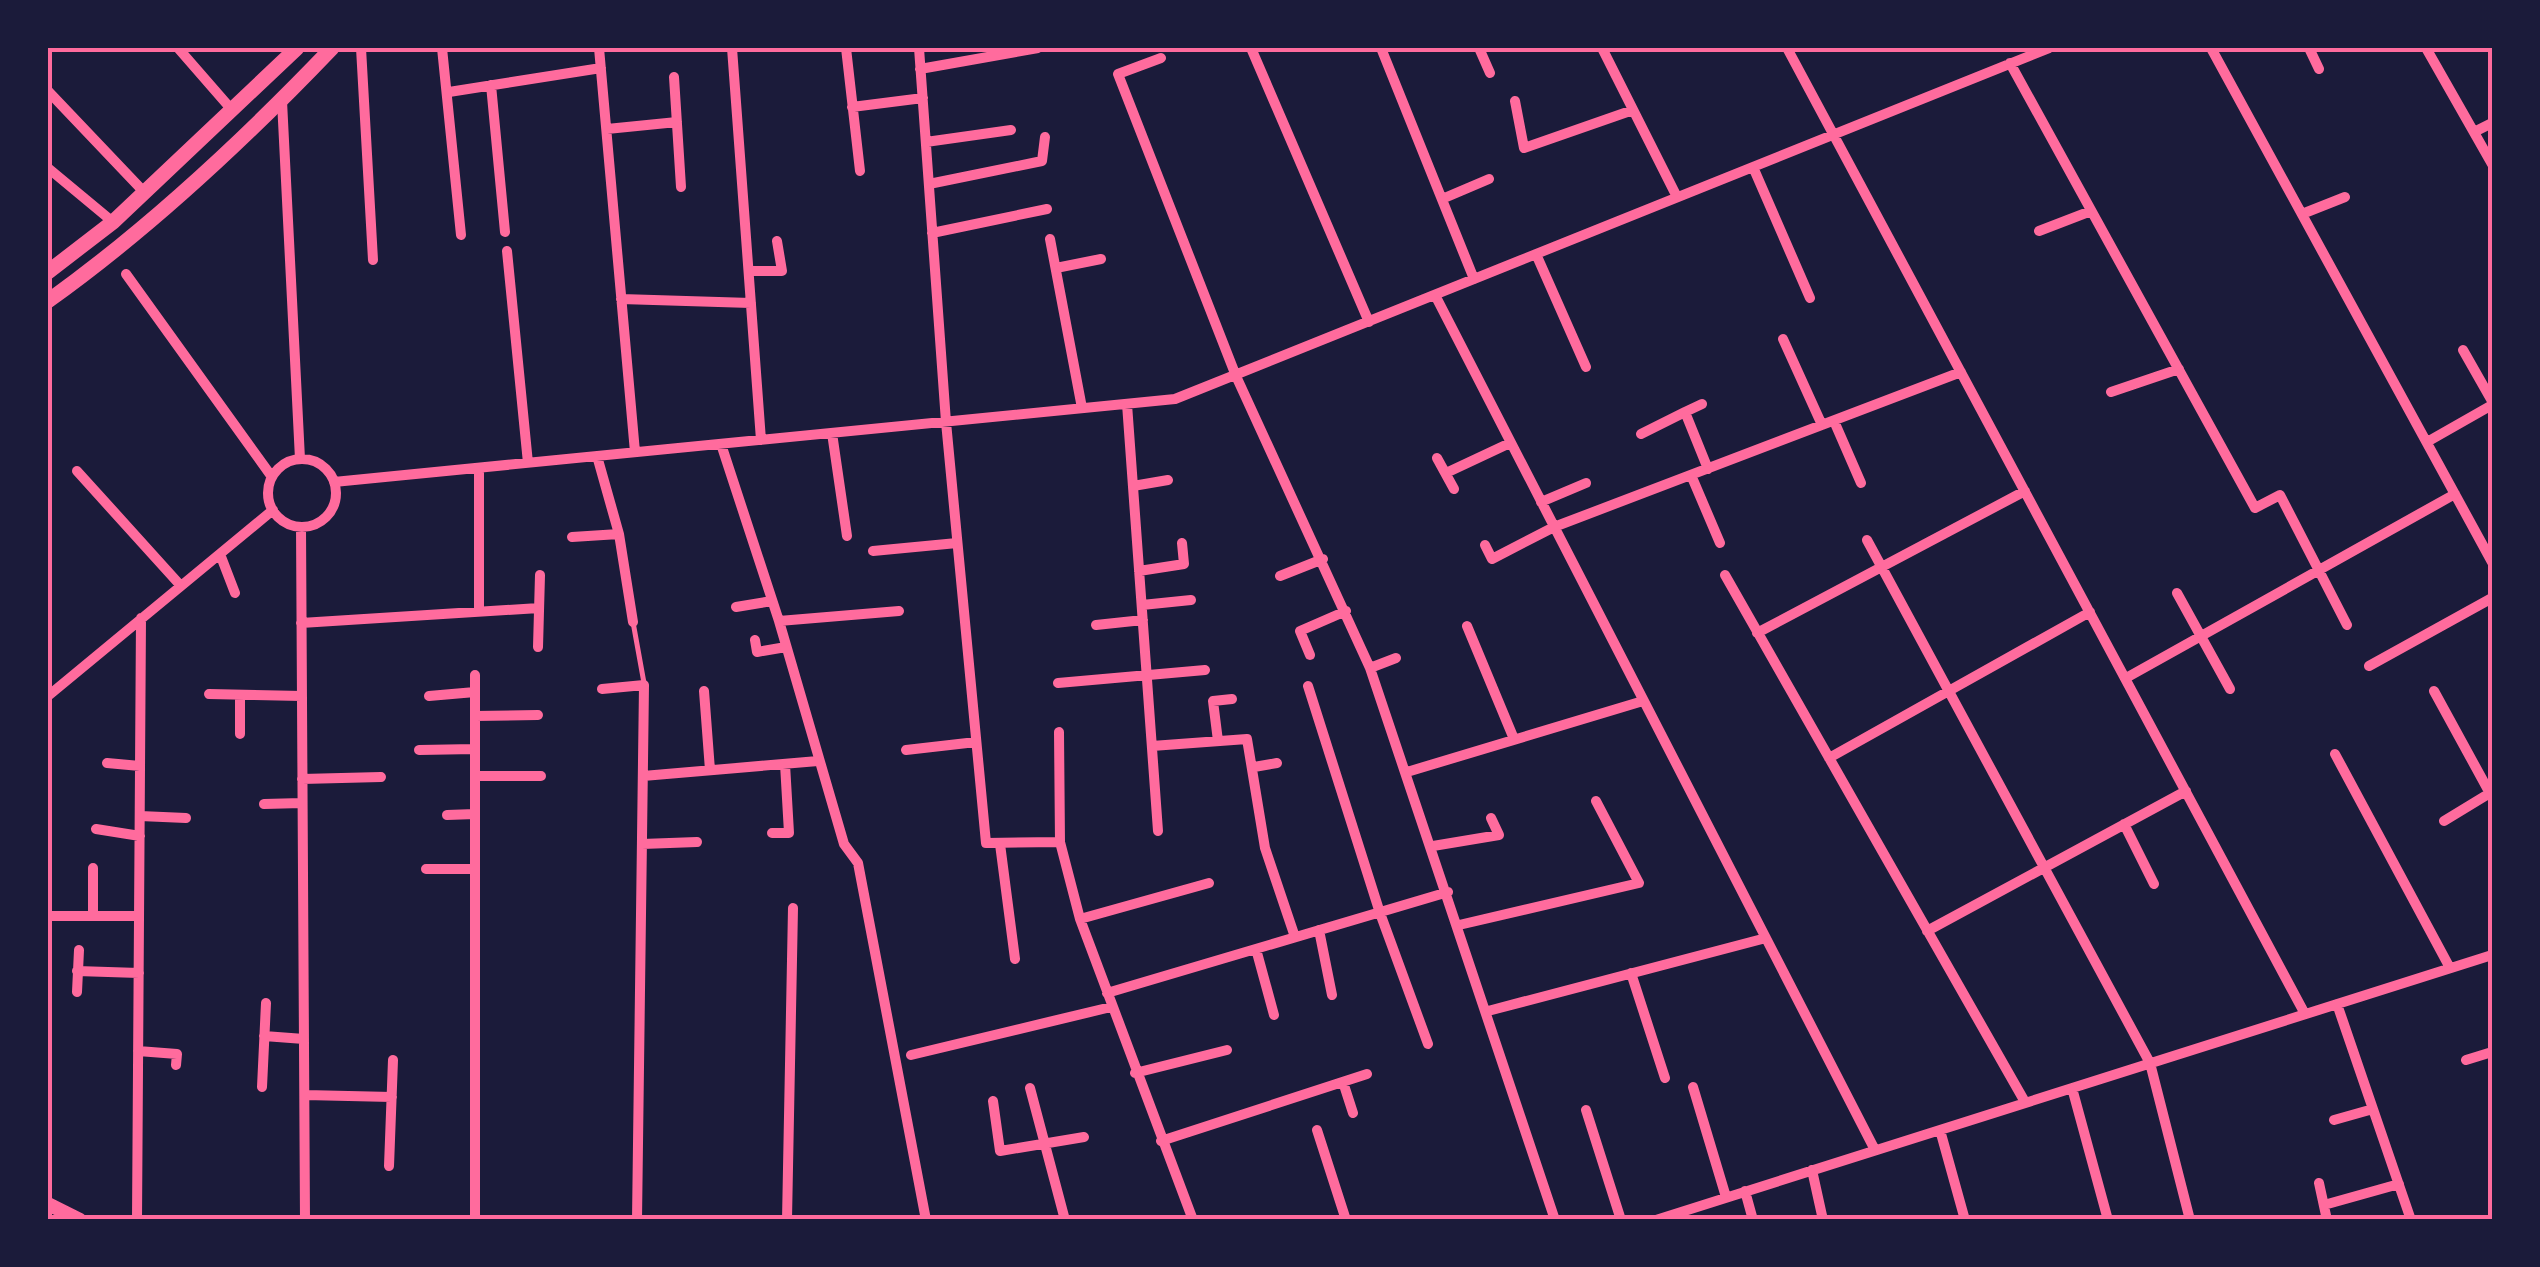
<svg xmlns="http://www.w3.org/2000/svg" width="2540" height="1267" viewBox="0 0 2540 1267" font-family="Lato,sans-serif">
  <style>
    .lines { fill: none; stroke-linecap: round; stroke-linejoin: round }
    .service { stroke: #ff6b9d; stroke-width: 5 }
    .minor { stroke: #ff6b9d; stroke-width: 10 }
    .secondary { stroke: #ff6b9d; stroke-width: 14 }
    .primary { stroke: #ff6b9d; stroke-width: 15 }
    .neatline { fill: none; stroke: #ff6b9d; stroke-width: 4 }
  </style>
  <rect width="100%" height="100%" fill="#1b1b3a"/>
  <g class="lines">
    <path class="service" d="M 633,622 L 644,683"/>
    <path class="minor" d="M 178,48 L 232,110
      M 361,48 L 373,260
      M 442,48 L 461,235
      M 599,48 L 635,452
      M 732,48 L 761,440
      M 846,48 L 860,171
      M 919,48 L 946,422 L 986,843 L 1060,842
      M 1251,48 L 1369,322
      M 1381,48 L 1474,279
      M 1479,48 L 1490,73
      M 1602,48 L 1677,197
      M 1787,48 L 2305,1014
      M 2211,48 L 2492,562
      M 2309,48 L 2319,69
      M 2426,48 L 2492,164
      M 1161,58 L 1118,74 L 1236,376 L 1370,668 L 1555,1220
      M 2010,63 L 2255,508 L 2280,495 L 2347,625
      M 920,69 L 1038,48
      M 674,77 L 681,187
      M 491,85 L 505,232
      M 48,91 L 145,193
      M 449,92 L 601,68
      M 282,101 L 300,459
      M 1515,101 L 1524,148 L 1633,110
      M 852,107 L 923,98
      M 607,129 L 677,122
      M 2474,132 L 2492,123
      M 926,142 L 1011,130
      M 1753,167 L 1810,298
      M 48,168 L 113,222
      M 929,184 L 1042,161 L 1045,137
      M 1442,199 L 1489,179
      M 2302,214 L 2345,197
      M 2039,231 L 2091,211
      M 932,233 L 1047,209
      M 1050,239 L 1082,408
      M 507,251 L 528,463
      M 1536,254 L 1586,367
      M 1056,268 L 1101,259
      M 749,271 L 782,271 L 777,241
      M 126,274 L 272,477
      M 1435,295 L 1875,1150
      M 621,299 L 751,303
      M 1783,339 L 1822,425
      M 2463,350 L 2492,401
      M 2111,392 L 2179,369
      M 1127,404 L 1158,831
      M 1685,412 L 1702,404
      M 1834,421 L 1861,483
      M 832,433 L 847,536
      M 1641,434 L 1685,412 L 1708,469
      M 2427,442 L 2492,405
      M 721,444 L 779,621 L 844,844 L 858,863 L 926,1220
      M 597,456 L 619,534 L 633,622
      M 1437,458 L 1454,489
      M268 493a34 34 0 1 1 68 0a34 34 0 1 1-68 0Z
      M 77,471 L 181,586
      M 1446,473 L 1510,443
      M 1691,475 L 1720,543
      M 334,482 L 1175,399 L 2049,48
      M 1133,486 L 1168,480
      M 1541,502 L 1586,483
      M 301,527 L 305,1220
      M 572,537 L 619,534
      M 1867,540 L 2150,1063 L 2190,1220
      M 1485,545 L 1492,559 L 1554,527 L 1961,372
      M 873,551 L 957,543
      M 220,554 L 235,593
      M 1139,571 L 1184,564 L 1182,543
      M 1725,575 L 2025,1102
      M 1280,576 L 1323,559
      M 2177,593 L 2230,689
      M 1142,605 L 1191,600
      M 736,607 L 772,601
      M 479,612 L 479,468
      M 779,621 L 899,611
      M 301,623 L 539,608
      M 1096,625 L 1143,620
      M 1467,626 L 1514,739
      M 1757,633 L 2025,491
      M 755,640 L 757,652 L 786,647
      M 538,647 L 540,575
      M 1310,655 L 1300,631 L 1346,611
      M 2369,666 L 2492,598
      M 1370,668 L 1396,658
      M 2126,678 L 2455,494
      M 1058,683 L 1205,670
      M 1308,686 L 1380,913 L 1428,1044
      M 602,689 L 644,685 L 637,1220
      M 704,691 L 710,770
      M 2434,691 L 2492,797
      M 209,694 L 302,696
      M 48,696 L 273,510
      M 429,696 L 475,692
      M 475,716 L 538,715
      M 1059,732 L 1060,842 L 1080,919 L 1193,1220
      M 240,734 L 240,695
      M 1218,741 L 1213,701 L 1232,699
      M 1152,746 L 1247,739 L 1265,848 L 1295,937
      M 419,750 L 475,749
      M 906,750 L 976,742
      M 2335,754 L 2450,968
      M 1829,758 L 2090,612
      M 107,763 L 140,766
      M 1254,767 L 1277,763
      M 1407,772 L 1643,701
      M 475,776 L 541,776
      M 643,776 L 818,761
      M 302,779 L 381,777
      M 264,804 L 302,803
      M 447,815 L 475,814
      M 140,816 L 186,818
      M 2444,821 L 2490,793
      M 2124,824 L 2154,884
      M 96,829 L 140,836
      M 772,833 L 789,833 L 785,764
      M 642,844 L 697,842
      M 1000,844 L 1015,959
      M 1433,846 L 1499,835 L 1491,818
      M 93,868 L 93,916
      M 426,869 L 475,869
      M 48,916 L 139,916
      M 1080,919 L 1209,883
      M 1459,925 L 1639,883 L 1596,801
      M 1319,930 L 1332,995
      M 1927,931 L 2186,791
      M 1256,949 L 1274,1015
      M 77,971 L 139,973
      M 1631,973 L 1665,1078
      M 77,992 L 79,950
      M 1107,993 L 1448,892
      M 2337,1004 L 2411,1220
      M 1488,1011 L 1766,938
      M 264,1036 L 304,1039
      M 138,1051 L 177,1054 L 176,1065
      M 911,1055 L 1111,1007
      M 2466,1060 L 2492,1052
      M 1135,1073 L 1227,1050
      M 1343,1082 L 1353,1113
      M 262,1087 L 266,1003
      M 1693,1087 L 1726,1197
      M 1030,1088 L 1065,1220
      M 2072,1088 L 2108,1220
      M 305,1095 L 392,1097
      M 993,1101 L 1000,1151 L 1084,1137
      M 1586,1110 L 1621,1220
      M 2334,1120 L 2373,1109
      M 1317,1130 L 1346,1220
      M 1940,1130 L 1965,1220
      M 1161,1141 L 1367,1074
      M 389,1166 L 393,1060
      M 1812,1170 L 1823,1220
      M 2319,1183 L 2327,1220
      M 1745,1191 L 1753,1220
      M 2324,1205 L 2399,1184
      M 137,1220 L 141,618
      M 475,1220 L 475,675
      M 787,1220 L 793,908
      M 1656,1220 L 2492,955"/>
    <path class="secondary" d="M 48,1204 L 80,1220"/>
    <path class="primary" d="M 48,272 L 113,222 L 297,48
      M 48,301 C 150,228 245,139 332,48"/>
  </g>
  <rect width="2540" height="1267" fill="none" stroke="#1b1b3a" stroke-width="100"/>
  <rect x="50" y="50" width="2440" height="1167" class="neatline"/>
</svg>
